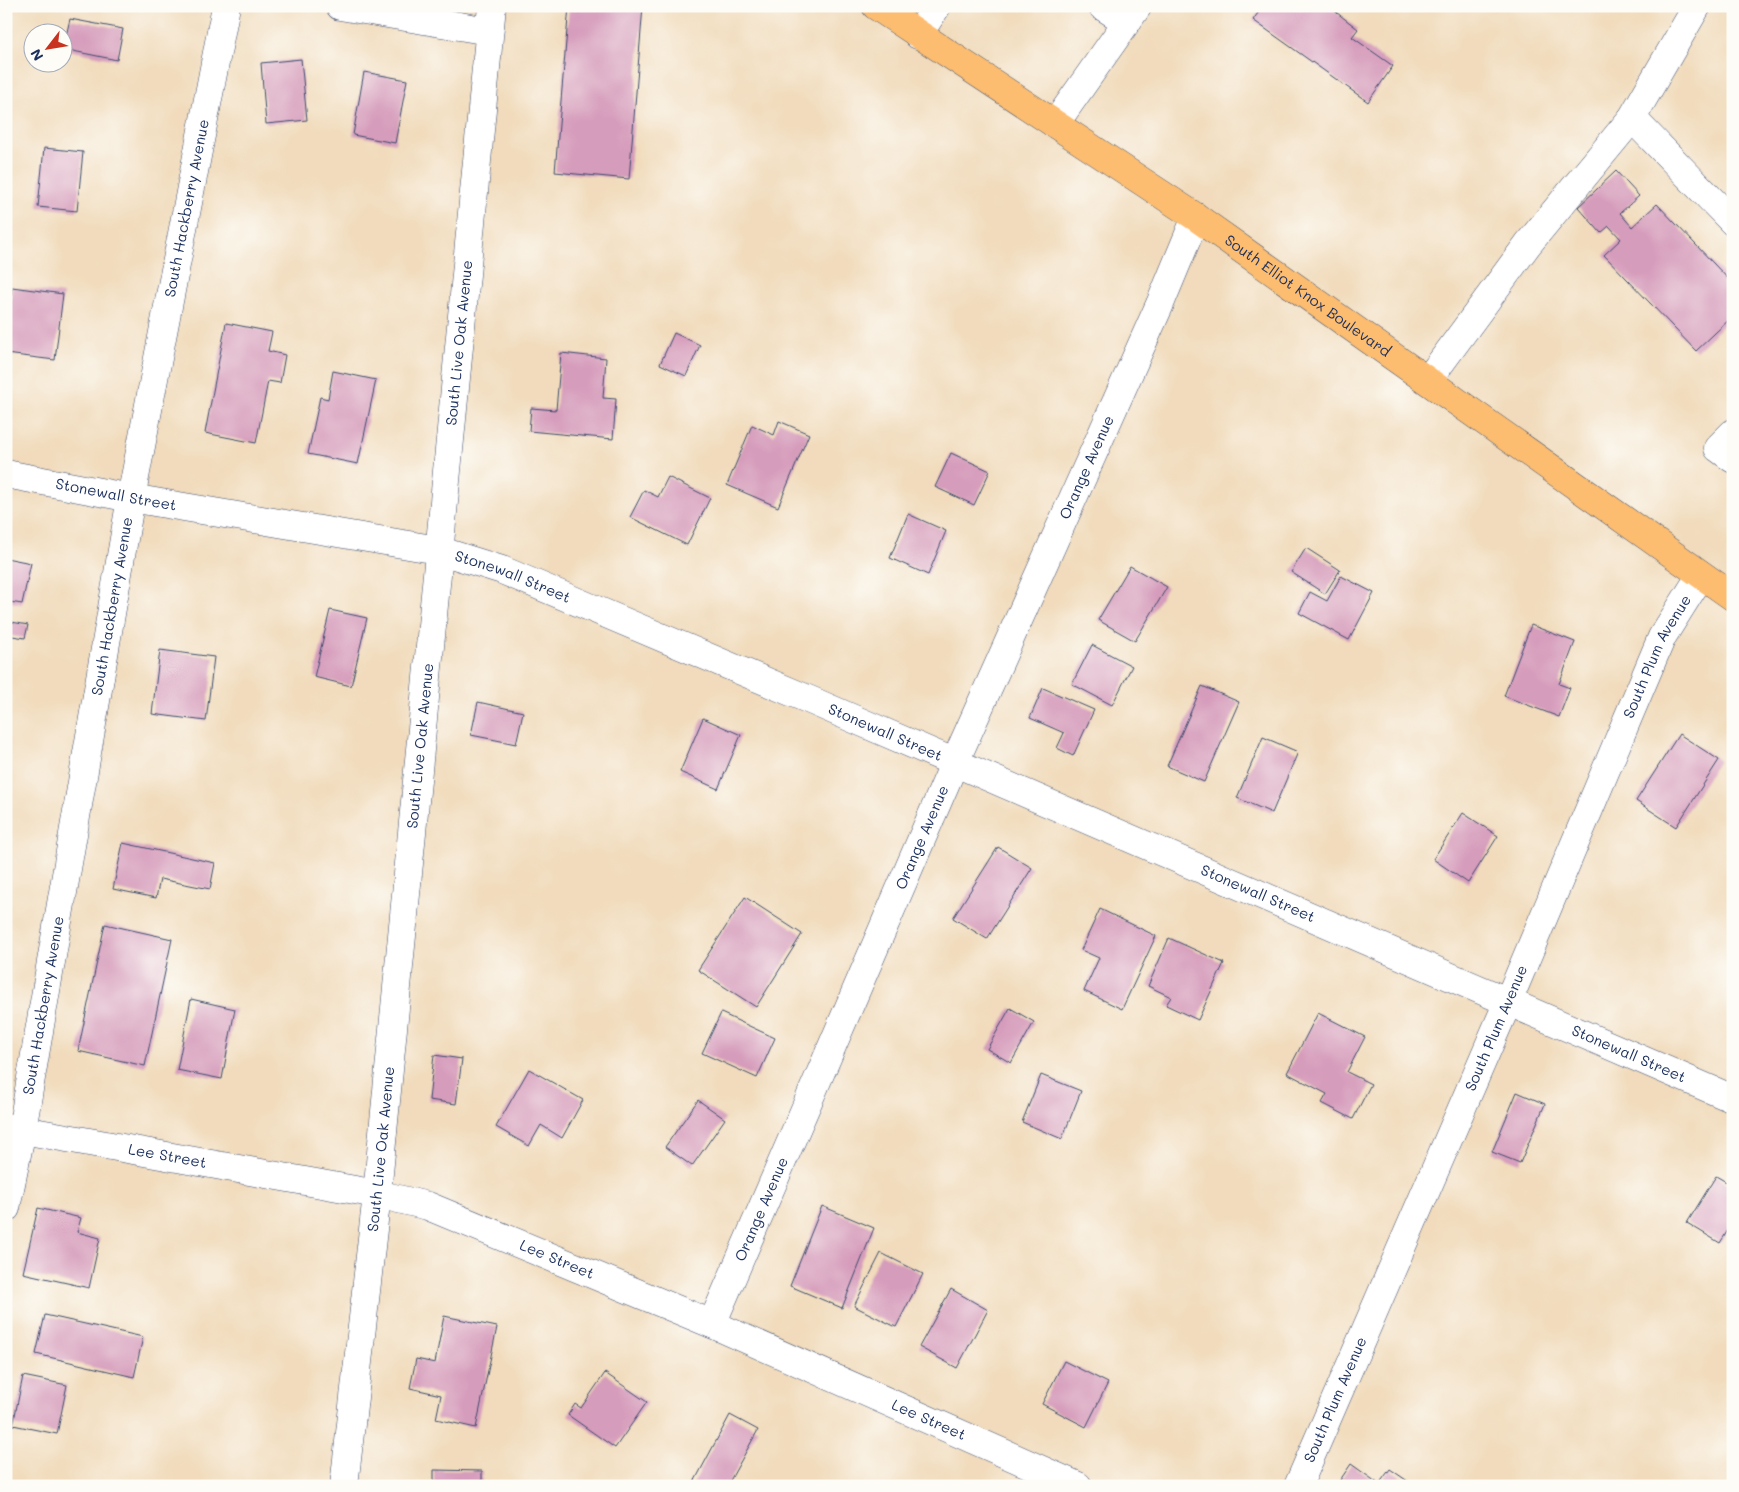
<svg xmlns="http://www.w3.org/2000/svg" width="1739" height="1492" viewBox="0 0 1739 1492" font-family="Mali,sans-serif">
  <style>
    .building { fill: #d69cbb }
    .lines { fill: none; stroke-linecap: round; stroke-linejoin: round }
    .minor-casing { stroke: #3b496c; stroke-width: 29 }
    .major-casing { stroke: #3b496c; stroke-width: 29 }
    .minor { stroke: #fff; stroke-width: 28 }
    .major { stroke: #fcbd6f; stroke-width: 28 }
    .labels { text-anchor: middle; stroke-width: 4; stroke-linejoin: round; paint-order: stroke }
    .street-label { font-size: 15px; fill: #1b2f5e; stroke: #fdfcf7 }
  </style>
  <rect width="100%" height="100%" fill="#fdfcf7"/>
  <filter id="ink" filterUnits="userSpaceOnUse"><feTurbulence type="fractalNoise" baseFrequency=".02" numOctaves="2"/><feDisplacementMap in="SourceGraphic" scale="10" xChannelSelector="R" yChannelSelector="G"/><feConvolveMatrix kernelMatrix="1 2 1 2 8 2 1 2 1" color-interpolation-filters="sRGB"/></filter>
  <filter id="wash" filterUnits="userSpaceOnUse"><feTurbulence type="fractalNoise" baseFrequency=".0096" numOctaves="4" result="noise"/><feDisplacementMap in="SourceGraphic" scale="20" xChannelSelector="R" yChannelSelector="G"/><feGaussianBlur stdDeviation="1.12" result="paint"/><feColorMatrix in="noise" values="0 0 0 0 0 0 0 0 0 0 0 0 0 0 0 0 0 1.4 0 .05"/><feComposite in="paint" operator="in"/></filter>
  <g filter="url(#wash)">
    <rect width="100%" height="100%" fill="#f1dbbc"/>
    <g id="blocks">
      <path class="building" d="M 569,6 L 643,6 L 629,179 L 555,172 Z
        M 1263,6 L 1328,6 L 1358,29 L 1352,37 L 1393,66 L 1368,102 L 1253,20 Z
        M 70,19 L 123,29 L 117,60 L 63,49 Z
        M 301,59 L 307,120 L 266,124 L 261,63 Z
        M 364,72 L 407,80 L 395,143 L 353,135 Z
        M 44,148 L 83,152 L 77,211 L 38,207 Z
        M 1616,171 L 1639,196 L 1620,213 L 1632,227 L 1657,204 L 1733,284 L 1733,316 L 1696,351 L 1604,255 L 1621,239 L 1609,226 L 1601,233 L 1578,207 Z
        M 12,287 L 63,294 L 55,360 L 6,354 L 6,310 L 9,310 Z
        M 226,323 L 272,332 L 268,351 L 285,355 L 280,383 L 268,381 L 256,443 L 205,433 Z
        M 674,333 L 700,345 L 686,376 L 660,364 Z
        M 561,353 L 606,358 L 603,398 L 616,399 L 613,439 L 529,431 L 531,408 L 556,410 Z
        M 333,371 L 376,380 L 358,464 L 308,454 L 320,397 L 328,399 Z
        M 779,421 L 809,434 L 778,507 L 727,485 L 752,425 L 774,435 Z
        M 951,453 L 990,471 L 974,505 L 935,487 Z
        M 668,477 L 710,498 L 687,545 L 630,517 L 644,490 L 658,497 Z
        M 908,514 L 946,531 L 928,575 L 890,558 Z
        M 1306,548 L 1340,570 L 1325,594 L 1291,572 Z
        M 6,558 L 31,563 L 22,604 L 10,602 L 7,616 Z
        M 1130,566 L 1167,587 L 1135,641 L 1098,620 Z
        M 1341,576 L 1374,593 L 1349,640 L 1299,613 L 1310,592 L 1327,601 Z
        M 330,610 L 367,618 L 351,686 L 314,677 Z
        M 6,621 L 28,625 L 25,638 L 6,635 Z
        M 1531,625 L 1575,642 L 1559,684 L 1570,688 L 1559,717 L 1504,696 Z
        M 1092,645 L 1132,666 L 1112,705 L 1072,684 Z
        M 160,650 L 214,657 L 206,721 L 152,714 Z
        M 1202,686 L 1239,702 L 1204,782 L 1167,766 Z
        M 1043,688 L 1094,710 L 1073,756 L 1057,748 L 1064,733 L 1030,718 Z
        M 478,702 L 523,712 L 516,744 L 471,735 Z
        M 703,718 L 741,735 L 718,789 L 680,772 Z
        M 1679,734 L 1719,760 L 1676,827 L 1636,801 Z
        M 1263,737 L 1298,752 L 1272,813 L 1237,798 Z
        M 1463,813 L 1498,836 L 1468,883 L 1433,859 Z
        M 123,843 L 215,863 L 210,889 L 160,879 L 156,898 L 113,889 Z
        M 998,847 L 1032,868 L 987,939 L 953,918 Z
        M 745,897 L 802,934 L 756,1007 L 698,970 Z
        M 1100,909 L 1156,936 L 1122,1009 L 1084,991 L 1099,958 L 1081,950 Z
        M 105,924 L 172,939 L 145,1066 L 78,1051 Z
        M 1169,938 L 1224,963 L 1198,1020 L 1166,1005 L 1171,997 L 1148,986 Z
        M 191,999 L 235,1009 L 222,1079 L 177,1070 Z
        M 1010,1008 L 1034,1022 L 1011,1063 L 987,1049 Z
        M 721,1013 L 775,1038 L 757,1078 L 702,1053 Z
        M 1318,1013 L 1365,1037 L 1347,1072 L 1371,1084 L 1353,1119 L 1322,1103 L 1327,1094 L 1287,1073 Z
        M 434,1055 L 462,1059 L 456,1104 L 429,1100 Z
        M 529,1069 L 583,1100 L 562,1138 L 541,1125 L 529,1146 L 496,1127 Z
        M 1041,1075 L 1081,1091 L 1062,1139 L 1022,1122 Z
        M 1517,1092 L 1545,1104 L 1520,1163 L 1492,1152 Z
        M 698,1100 L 725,1119 L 692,1166 L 665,1147 Z
        M 1716,1176 L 1733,1186 L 1733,1222 L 1720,1243 L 1687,1223 Z
        M 822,1206 L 874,1228 L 842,1308 L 790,1286 Z
        M 38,1208 L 81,1218 L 77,1232 L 100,1238 L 89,1288 L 23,1273 Z
        M 881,1253 L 923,1274 L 896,1327 L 854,1306 Z
        M 951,1289 L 988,1310 L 957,1368 L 919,1347 Z
        M 45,1315 L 143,1337 L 134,1377 L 36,1354 Z
        M 444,1316 L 497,1327 L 476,1428 L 436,1419 L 441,1395 L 410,1388 L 416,1359 L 435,1363 Z
        M 1064,1361 L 1108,1383 L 1086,1427 L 1042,1404 Z
        M 605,1373 L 647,1402 L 615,1448 L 568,1415 L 575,1404 L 581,1408 Z
        M 23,1376 L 67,1385 L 57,1434 L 13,1425 Z
        M 730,1415 L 758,1430 L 727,1486 L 692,1486 Z
        M 1351,1464 L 1379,1484 L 1390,1469 L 1412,1484 L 1336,1486 Z
        M 434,1470 L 482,1471 L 482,1486 L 434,1486 Z"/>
    </g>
  </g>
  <g filter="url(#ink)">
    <use href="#blocks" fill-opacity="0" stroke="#3b496c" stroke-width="1"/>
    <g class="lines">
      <g class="minor-casing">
        <g id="minor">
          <path d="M 340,6 L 489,31"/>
          <path d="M 1102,6 L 1127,22"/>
          <path d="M 918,35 L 937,6"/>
          <path d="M 1632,118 L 1733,222"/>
          <path d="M 1055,124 L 1138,6"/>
          <path d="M 1428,380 L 1528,244 L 1632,118 L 1697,6"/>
          <path d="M 1733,433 L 1718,448 L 1733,459"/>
          <path id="s1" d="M 6,474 L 131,498 L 438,550 L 502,570 L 810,700 L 1733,1099"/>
          <path id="s2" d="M 6,1127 L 377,1194 L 428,1206 L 712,1324 L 1078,1486"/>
          <path id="s3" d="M 6,1208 L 22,1130 L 131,498 L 226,6"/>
          <path id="s4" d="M 712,1324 L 954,764 L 1160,304 L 1196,217"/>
          <path id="s5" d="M 344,1486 L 377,1194 L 492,6"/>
          <path id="s6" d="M 1298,1486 L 1507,1004 L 1662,637 L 1701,575"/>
        </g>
      </g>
      <g class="major-casing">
        <g id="major">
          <path id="s7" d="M 876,6 L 1196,217 L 1733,597"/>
        </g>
      </g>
      <use href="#minor" class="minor"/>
      <use href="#major" class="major"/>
    </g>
  </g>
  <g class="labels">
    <g class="street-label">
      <text dy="5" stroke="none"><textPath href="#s3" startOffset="1016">South Hackberry Avenue</textPath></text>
      <text dy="5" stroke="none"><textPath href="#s7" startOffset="520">South Elliot Knox Boulevard</textPath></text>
      <text dy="5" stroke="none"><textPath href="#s5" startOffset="1149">South Live Oak Avenue</textPath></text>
      <text dy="5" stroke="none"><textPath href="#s4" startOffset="935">Orange Avenue</textPath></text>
      <text dy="5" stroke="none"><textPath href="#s1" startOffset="112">Stonewall Street</textPath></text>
      <text dy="5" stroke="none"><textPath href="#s1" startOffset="518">Stonewall Street</textPath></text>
      <text dy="5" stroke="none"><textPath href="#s3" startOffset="611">South Hackberry Avenue</textPath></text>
      <text dy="5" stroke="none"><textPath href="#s6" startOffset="904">South Plum Avenue</textPath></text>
      <text dy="5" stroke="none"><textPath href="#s1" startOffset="922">Stonewall Street</textPath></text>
      <text dy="5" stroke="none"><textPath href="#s5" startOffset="744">South Live Oak Avenue</textPath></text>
      <text dy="5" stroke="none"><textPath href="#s4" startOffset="530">Orange Avenue</textPath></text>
      <text dy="5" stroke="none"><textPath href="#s1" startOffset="1328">Stonewall Street</textPath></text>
      <text dy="5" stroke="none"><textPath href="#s3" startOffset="206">South Hackberry Avenue</textPath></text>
      <text dy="5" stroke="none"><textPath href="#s6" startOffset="499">South Plum Avenue</textPath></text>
      <text dy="5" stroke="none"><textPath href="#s1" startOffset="1732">Stonewall Street</textPath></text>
      <text dy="5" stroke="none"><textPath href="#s5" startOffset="339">South Live Oak Avenue</textPath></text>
      <text dy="5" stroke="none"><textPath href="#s2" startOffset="164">Lee Street</textPath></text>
      <text dy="5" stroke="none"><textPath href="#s4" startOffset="125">Orange Avenue</textPath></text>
      <text dy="5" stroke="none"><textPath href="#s2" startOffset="569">Lee Street</textPath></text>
      <text dy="5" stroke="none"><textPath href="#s6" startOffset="94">South Plum Avenue</textPath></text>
      <text dy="5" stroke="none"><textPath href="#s2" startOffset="974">Lee Street</textPath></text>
    </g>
  </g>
  <rect width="1739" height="1492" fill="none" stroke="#fdfcf7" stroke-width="25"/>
  <g transform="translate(48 48) rotate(239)"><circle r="24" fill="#fdfcf7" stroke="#a3aaba"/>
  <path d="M0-4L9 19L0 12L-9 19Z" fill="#c8321e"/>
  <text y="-8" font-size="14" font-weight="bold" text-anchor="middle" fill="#1b2f5e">N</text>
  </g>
</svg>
